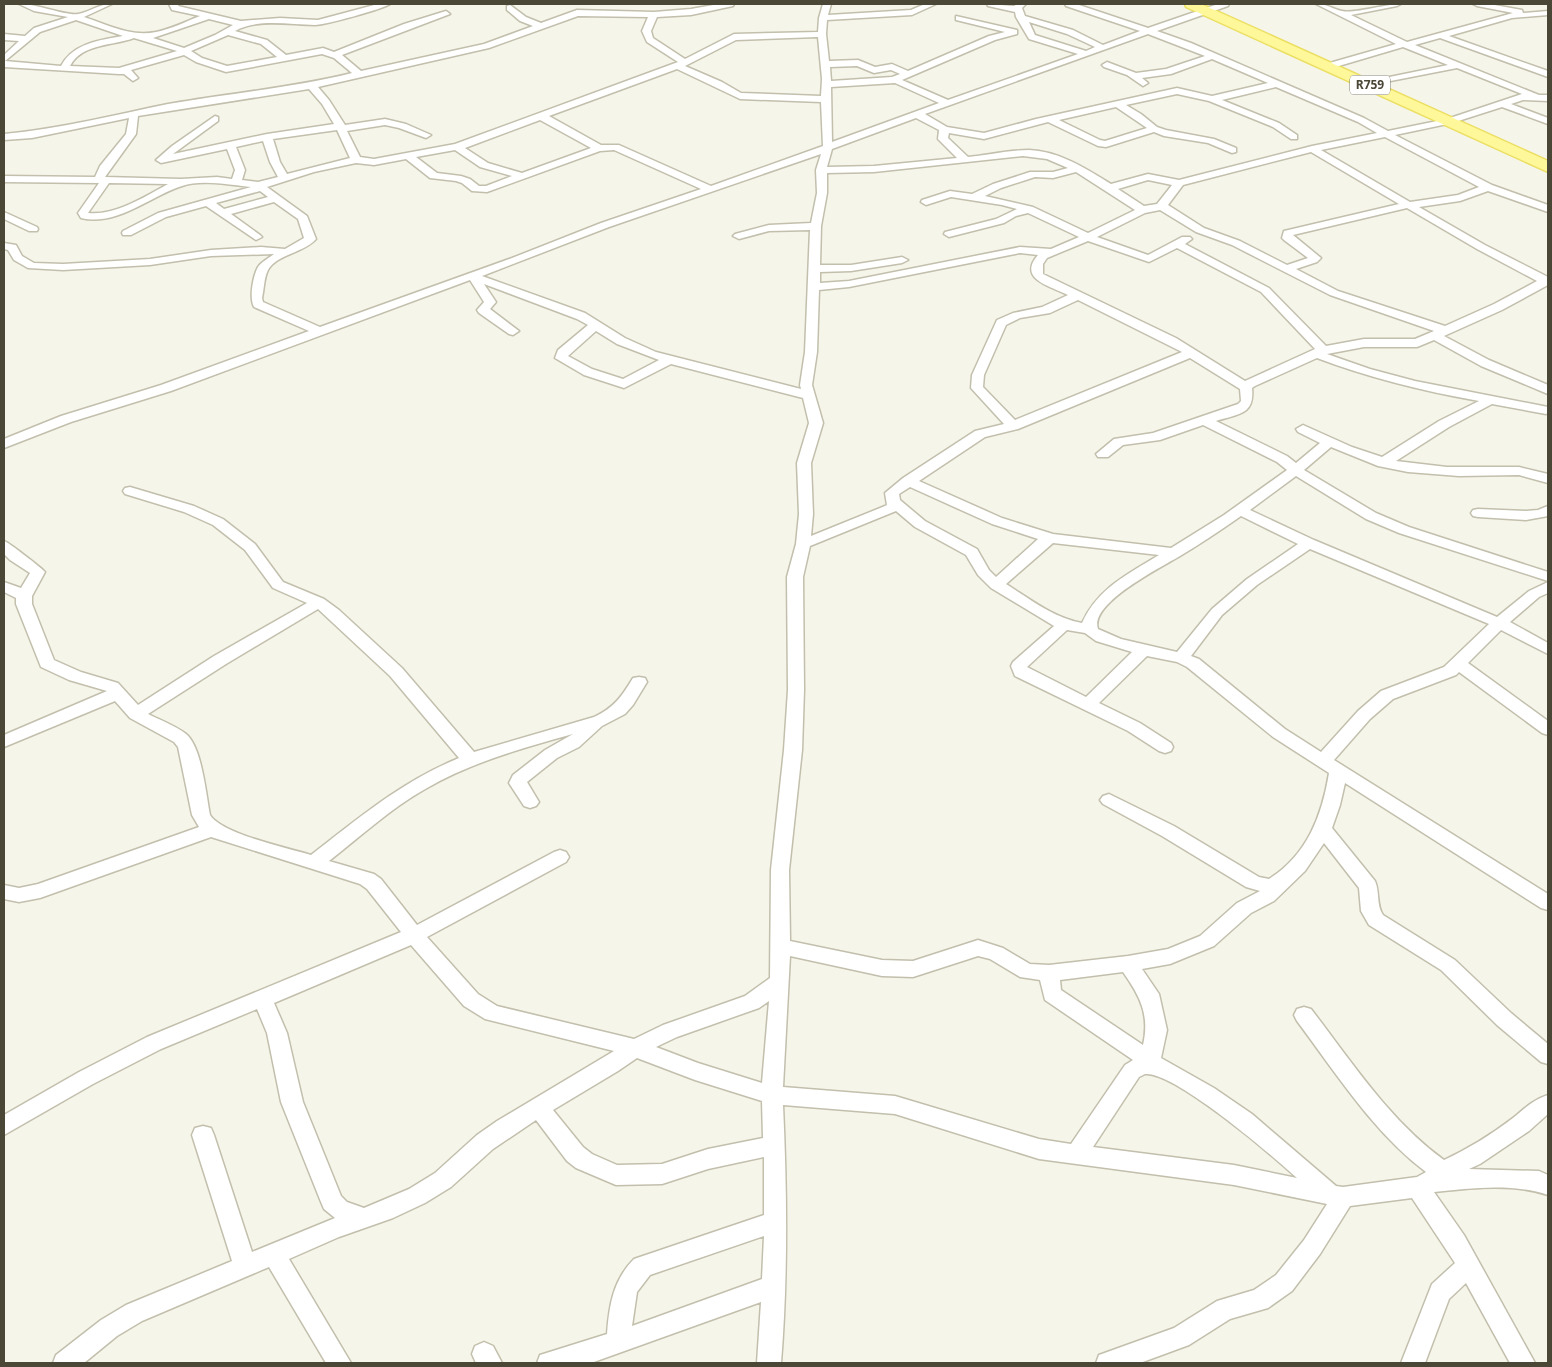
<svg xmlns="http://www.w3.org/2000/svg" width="1552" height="1367" viewBox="0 0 1552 1367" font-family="'Noto Sans',sans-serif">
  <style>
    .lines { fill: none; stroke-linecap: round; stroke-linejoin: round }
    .minor-casing { stroke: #c2bfac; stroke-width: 3 }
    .primary-casing { stroke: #ebdf63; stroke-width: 3 }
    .minor { fill: #fff; fill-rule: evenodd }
    .primary { fill: #fff89a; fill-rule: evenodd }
    .labels { text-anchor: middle; stroke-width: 5; stroke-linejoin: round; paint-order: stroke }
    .shield { fill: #fff; stroke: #817e73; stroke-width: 1 }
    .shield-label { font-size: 12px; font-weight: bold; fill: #4b4737 }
  </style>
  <rect width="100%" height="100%" fill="#f6f5ea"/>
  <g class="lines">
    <g class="minor-casing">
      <path id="minor" d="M 19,4 C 35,3 66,16 78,14 C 90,12 98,4 112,4 L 84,17 C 108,25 130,37 156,32 C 171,29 185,22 200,16 L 172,10 L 169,4 L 179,4 L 178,6 L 241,21 L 280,18 L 318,20 L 378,4 L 390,4 C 383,9 325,25 315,25 C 290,25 258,18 235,31 L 267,40 L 286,55 L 323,48 L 334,52 L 404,24 L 446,11 L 450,14 L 342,55 L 361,71 L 484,44 L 533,26 L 520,21 L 507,10 L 507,6 L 510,5 L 526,17 L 541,23 L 577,10 L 654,12 L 691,9 L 719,4 L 734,4 L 733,6 L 691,15 L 657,17 L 651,31 L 653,38 L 685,59 L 734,34 L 818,32 L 819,18 L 823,4 L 831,4 L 828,15 L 911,10 L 925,4 L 936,4 L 912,15 L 827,20 L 826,34 L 829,61 L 858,60 L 875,67 L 892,64 L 908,71 L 989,36 L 1005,32 L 956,20 L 956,16 L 1017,30 L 1017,34 L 995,40 L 902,80 L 948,100 L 1078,54 L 1029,39 L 1016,17 L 1015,12 L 988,6 L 987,4 L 1014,6 L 1017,4 L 1026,4 L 1022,8 L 1025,16 L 1073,30 L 1103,45 L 1140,31 L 1066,6 L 1065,4 L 1076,4 L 1148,28 L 1218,4 L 1229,4 L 1228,6 L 1157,31 L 1191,43 L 1364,118 L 1388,131 L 1447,119 L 1522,94 L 1457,68 L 1365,86 L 1365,82 L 1448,65 L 1403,47 L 1332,68 L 1326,68 L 1326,64 L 1396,44 L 1316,4 C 1328,4 1332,9 1342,11 C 1354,14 1385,4 1401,4 L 1397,6 L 1351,15 L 1407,42 L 1513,13 L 1477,6 L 1473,4 L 1489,4 L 1522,10 L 1523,13 L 1548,11 L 1548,15 L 1512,18 L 1449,36 L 1548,71 L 1548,77 L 1440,38 L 1415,45 L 1539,95 L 1548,95 L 1548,101 L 1523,100 L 1511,104 L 1548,118 L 1548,124 L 1502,107 L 1452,123 L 1395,135 L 1492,185 L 1548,205 L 1548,212 L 1488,191 L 1460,201 L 1419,207 L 1485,245 L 1548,277 L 1548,285 L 1502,310 L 1444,336 L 1489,360 L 1548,385 L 1548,394 L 1481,366 L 1434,340 L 1417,347 L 1364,347 L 1327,354 L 1370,369 L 1415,381 L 1548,407 L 1548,413 L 1546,414 L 1492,404 L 1449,427 L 1396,461 L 1447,467 L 1519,467 L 1548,474 L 1548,483 L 1519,475 L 1459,476 L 1408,472 L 1378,466 L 1331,447 L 1304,470 L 1376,513 L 1409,527 L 1548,572 L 1548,581 L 1399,533 L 1366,519 L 1296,476 L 1250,510 L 1314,540 L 1497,617 L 1529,591 L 1548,582 L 1548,593 L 1539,597 L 1510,622 L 1548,643 L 1548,654 L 1501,630 L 1468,663 L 1548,721 L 1548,735 L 1542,733 L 1459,672 L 1456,675 L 1393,699 L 1370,719 L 1334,760 L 1548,894 L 1548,910 L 1541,908 L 1345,783 L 1340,805 L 1332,828 L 1375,881 C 1380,892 1376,905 1383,915 L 1455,960 L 1511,1013 L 1548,1044 L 1548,1064 L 1541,1062 L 1497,1025 L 1441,970 L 1369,925 L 1361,911 L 1359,888 L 1324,843 L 1305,871 L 1274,901 L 1251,913 L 1214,946 L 1170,964 L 1142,969 L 1159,994 L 1167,1030 L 1161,1058 L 1214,1088 L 1252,1114 L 1336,1186 L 1343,1187 L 1417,1177 L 1426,1172 C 1373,1132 1336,1073 1297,1021 L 1294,1015 L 1297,1009 L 1304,1007 L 1311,1009 C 1352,1062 1389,1120 1444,1160 C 1468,1149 1492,1134 1513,1118 C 1525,1108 1533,1100 1548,1095 L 1548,1114 L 1529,1131 L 1480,1164 L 1469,1169 L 1539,1171 L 1548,1175 L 1548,1195 C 1513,1183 1471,1188 1434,1192 L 1464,1235 L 1535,1363 L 1510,1363 L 1466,1283 L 1449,1299 L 1425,1363 L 1401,1363 L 1432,1284 L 1455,1263 L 1412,1198 L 1350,1206 L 1320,1254 L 1292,1291 L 1268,1308 L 1230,1319 L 1189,1345 L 1140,1363 L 1096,1363 L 1099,1355 L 1174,1328 L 1217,1301 L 1254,1290 L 1276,1275 L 1304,1240 L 1327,1204 L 1234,1185 L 1039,1159 L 895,1114 L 783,1105 C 787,1191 788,1277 781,1363 L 757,1363 L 761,1302 L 591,1363 L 537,1363 L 540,1355 L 607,1334 C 609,1306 613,1280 634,1259 L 764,1215 L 764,1157 L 708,1169 L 662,1184 L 616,1185 L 576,1168 L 567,1161 L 536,1120 L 493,1149 L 451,1187 L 425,1203 L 393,1218 L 339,1237 L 289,1259 L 351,1363 L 326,1363 L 269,1267 L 142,1321 L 117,1336 L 84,1363 L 53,1363 L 56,1355 L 101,1320 L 126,1305 L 232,1261 L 192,1135 L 195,1128 L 203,1126 L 211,1128 L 214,1135 L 252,1252 L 335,1218 L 324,1209 L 321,1202 L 281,1102 L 267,1033 L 257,1009 L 161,1049 L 93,1084 L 4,1135 L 4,1115 L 79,1072 L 147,1037 L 401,932 L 367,889 L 360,884 L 211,837 L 40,898 L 19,902 L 4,899 L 4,885 L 19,888 L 38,884 L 199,827 L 192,815 L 178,747 L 174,742 L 130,718 L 115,701 L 4,747 L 4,735 L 107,691 L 69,680 L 41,667 L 16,604 L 16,598 L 4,592 L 4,582 L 21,588 L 30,573 L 10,560 L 4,554 L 4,541 C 7,541 43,569 45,572 L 32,596 L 32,604 L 54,660 L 81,672 L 118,683 L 138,705 L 214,656 L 307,603 L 273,588 L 245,550 L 213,525 L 184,512 L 125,494 L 123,491 L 125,488 L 130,487 L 194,506 L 223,519 L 255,544 L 283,582 L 324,599 L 339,610 L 402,668 L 474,752 L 594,717 C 614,708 622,696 633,678 L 639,677 L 645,678 L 647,682 L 633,705 L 625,714 L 602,726 L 579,747 L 557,758 L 527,782 L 539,802 L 536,806 L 530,808 L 524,806 L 509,783 L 513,775 L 545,750 L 573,734 C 523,748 472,762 427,788 C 391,808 361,836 329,861 L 374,874 L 381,879 L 417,925 L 554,852 L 560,850 L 566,852 L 569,857 L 566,862 L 427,937 L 478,994 L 497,1006 L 634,1039 L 663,1025 L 745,996 L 770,978 L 771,870 L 784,750 L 788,690 L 787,577 L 796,544 L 799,514 L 797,463 L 809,423 L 803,398 L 671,364 L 624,388 L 584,375 L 555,358 L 558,350 L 588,325 L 577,319 L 484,284 L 496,302 L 490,309 L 519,331 L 513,335 L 509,334 L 479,313 L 477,310 L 484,302 L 470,280 L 171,391 L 71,422 L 4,448 L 4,439 L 61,416 L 161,385 L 309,331 L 254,307 C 249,298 253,276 258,267 C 261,262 269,258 274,254 L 211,256 L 150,265 L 63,270 L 28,268 L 14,260 L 8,250 L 4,249 L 4,243 L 16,245 L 22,256 L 34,263 L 63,264 L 150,259 L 211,250 L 261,247 L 285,249 L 304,238 L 298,219 L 274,202 L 231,214 L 260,235 L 262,237 L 256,240 L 206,206 L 166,217 L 131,235 L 123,235 L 122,233 L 123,231 L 158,213 L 251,187 C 231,185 201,179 182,186 C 150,196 117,227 81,218 L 78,213 L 99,183 L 4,182 L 4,176 L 95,177 L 100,166 L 126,134 L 129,118 L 32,138 L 4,140 L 4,134 C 59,129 114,115 168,104 C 230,93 292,88 352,73 L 334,58 L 322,54 L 226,72 L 196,62 L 184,55 L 131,70 L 138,78 L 133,81 L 124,74 L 119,74 L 4,67 L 4,55 L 19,41 L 4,40 L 4,34 L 25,36 L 34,28 L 68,17 L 34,11 ZM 578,16 L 648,17 L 642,31 L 647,42 L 678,62 L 455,144 L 374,159 L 360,157 L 347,131 L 385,125 L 399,128 L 426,138 L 431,135 L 406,124 L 385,119 L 345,125 L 329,100 L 318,87 L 489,48 ZM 209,19 L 233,25 L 215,35 L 184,48 L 153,38 ZM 76,20 L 123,36 C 100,40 73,43 61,66 L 5,61 L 40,32 ZM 1029,22 L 1067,34 L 1095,47 L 1086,51 L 1035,35 ZM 1148,34 L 1205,56 L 1166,69 L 1136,73 L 1107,62 L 1102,65 L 1104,67 L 1127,75 L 1143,86 L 1148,83 L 1142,78 L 1171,74 L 1212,59 L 1268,83 L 1212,96 L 1177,88 L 1036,119 L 984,133 L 947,127 L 925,114 ZM 228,35 L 261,44 L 277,57 L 227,66 L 202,58 L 191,51 ZM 818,37 L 822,79 L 821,96 L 741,93 L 722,82 L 685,66 L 736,40 ZM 134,38 L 177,51 L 119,68 L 70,66 C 82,43 113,46 134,38 ZM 857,66 L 874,73 L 891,70 L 900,74 L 892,77 L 831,81 L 830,67 ZM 677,69 L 740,99 L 821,102 L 823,146 L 711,186 L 619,145 L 601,145 L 549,116 ZM 895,83 L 939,103 L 832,142 L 831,87 ZM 1276,87 L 1358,122 L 1377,133 L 1312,146 L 1179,180 L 1148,174 L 1111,184 C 1087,169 1059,151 1029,150 C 1009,150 988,155 968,157 L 948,138 L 949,133 L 984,139 L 1048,122 L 1098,146 L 1106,147 L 1154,132 L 1164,136 L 1208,143 L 1232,153 L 1236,152 L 1236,148 L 1214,139 L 1166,130 L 1157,127 L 1141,114 L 1126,105 L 1177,94 L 1209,101 L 1273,127 L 1291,139 L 1297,139 L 1297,135 L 1279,123 L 1222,100 ZM 309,89 L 322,104 L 334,124 L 267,134 L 173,154 L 218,121 L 218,117 L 215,116 L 172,146 L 156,160 L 161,163 L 227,149 L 235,170 L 232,179 L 217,177 L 181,179 L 105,177 L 136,134 L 138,116 ZM 1116,107 L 1147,128 L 1105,141 L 1100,140 L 1059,120 ZM 916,118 L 939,130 L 938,139 L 957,158 L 874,166 L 827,167 L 832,149 ZM 540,120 L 591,148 L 522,173 L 488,163 L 465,148 ZM 337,130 L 350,158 L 287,174 L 280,162 L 273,139 ZM 1385,137 L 1479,187 L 1458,195 L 1410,202 L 1321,150 ZM 263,141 L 270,162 L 278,177 L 258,182 L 242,180 L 245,170 L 236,147 ZM 455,150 L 480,167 L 512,176 L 486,186 L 479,186 L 470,179 L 461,176 L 437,173 L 416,157 ZM 614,150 L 701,189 L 601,223 L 512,258 L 320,327 L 263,302 L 262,298 C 264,290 264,277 268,270 C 277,254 304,253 316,239 L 307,216 L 267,187 L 314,172 L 356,163 L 374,165 L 406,159 L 430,178 L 456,181 L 462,183 L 472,191 L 487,192 L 600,151 ZM 1311,152 L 1399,204 L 1284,231 L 1282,238 L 1284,240 L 1308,258 L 1287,265 L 1240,241 L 1204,228 L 1168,205 L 1183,185 ZM 821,154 L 816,170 L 817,193 L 811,223 L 769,225 L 735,234 L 733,236 L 739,239 L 769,231 L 810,230 L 805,352 L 800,385 L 801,389 L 656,352 L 625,338 L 585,313 L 482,276 L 609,227 ZM 1023,156 L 1047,159 L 1068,168 L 1053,172 L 1030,172 L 993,184 L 972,194 L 950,191 L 922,200 L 921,202 L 926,205 L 951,197 L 1002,205 L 1017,209 L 996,219 L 945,232 L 944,234 L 949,237 L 1004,223 L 1016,216 L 1028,213 L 1079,237 L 1051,249 L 1020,247 L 849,281 L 820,283 L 820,272 L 851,271 L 902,263 L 908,260 L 902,257 L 851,265 L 820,265 L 821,226 L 827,193 L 827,173 L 874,172 ZM 1076,172 L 1135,210 L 1088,233 L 1033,207 L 985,196 L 1001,188 L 1035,177 L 1053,178 ZM 1148,180 L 1172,185 L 1157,204 L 1144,206 L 1118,189 ZM 109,183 L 168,184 C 146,196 115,216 88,213 ZM 260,191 L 268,197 L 224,209 L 216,203 ZM 1407,208 L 1477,249 L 1537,281 L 1494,304 L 1445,326 L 1338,291 L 1296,269 L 1317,262 L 1321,258 L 1293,235 ZM 1160,210 L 1196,232 L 1232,245 L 1330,295 L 1434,331 L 1415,339 L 1364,339 L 1326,346 L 1269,288 L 1185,244 L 1192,239 L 1190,237 L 1182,237 L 1148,255 L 1097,237 L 1145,213 ZM 1088,241 L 1149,262 L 1177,248 L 1261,292 L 1315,349 L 1245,381 L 1176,338 L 1043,274 L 1043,264 L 1047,258 ZM 1020,253 L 1038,255 C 1017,279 1050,286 1068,295 L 1042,307 L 1013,313 L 997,320 L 972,375 L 971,388 L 1004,424 L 975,431 L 903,478 L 885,493 L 887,505 L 885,506 L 811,536 L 813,514 L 811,463 L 823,423 L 812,385 L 817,352 L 819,290 L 849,287 ZM 1078,300 L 1182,352 L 1015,420 L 983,387 L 984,375 L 1006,325 L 1020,318 L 1050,313 ZM 596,331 L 617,344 L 659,360 L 623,379 L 592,369 L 568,356 ZM 1190,358 L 1240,389 L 1241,401 L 1238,404 L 1153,433 L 1114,439 L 1096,454 L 1098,457 L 1108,457 L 1123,445 L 1160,440 L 1203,425 L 1277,462 L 1287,470 L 1224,515 L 1171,548 L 1053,534 L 1002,518 L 919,481 L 985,437 L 1018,429 ZM 1317,358 C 1370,378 1423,391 1479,401 L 1439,421 L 1382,457 L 1352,447 L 1303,425 L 1296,429 L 1298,432 L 1320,443 L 1296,463 L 1287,456 L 1216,421 C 1238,414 1255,415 1252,388 L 1255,386 ZM 910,487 L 992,524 L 1038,539 L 996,577 L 989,570 L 977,549 L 925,521 L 900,500 L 899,494 ZM 896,511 L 915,527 L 966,555 L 978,575 L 991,588 L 1054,626 L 1013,662 L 1011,666 L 1015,676 L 1128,731 L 1159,751 L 1165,753 L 1171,751 L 1173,747 L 1171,743 L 1140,723 L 1099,703 L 1147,656 L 1177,662 L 1187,667 L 1273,737 L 1329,773 C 1322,816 1307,855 1269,879 L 1259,877 L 1174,826 L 1109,794 L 1103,796 L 1100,800 L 1103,804 L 1162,836 L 1246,887 L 1260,891 L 1237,903 L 1200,936 L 1168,949 L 1128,956 L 1049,965 L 1030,964 L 1003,948 L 978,940 L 913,961 L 882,960 L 790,941 L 789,870 L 802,750 L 804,690 L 803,577 L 810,546 ZM 1241,516 L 1298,544 L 1247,579 L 1212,609 L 1177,652 L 1121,639 L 1098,629 C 1089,603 1162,567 1180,556 C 1200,544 1221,530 1241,516 ZM 1053,543 L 1159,555 C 1128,574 1098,588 1082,623 C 1054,618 1030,599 1006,584 ZM 1310,549 L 1489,624 L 1444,667 L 1381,691 L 1358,711 L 1321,752 L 1285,729 L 1199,659 L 1191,656 L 1222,615 L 1257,585 ZM 318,609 L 390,676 L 459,758 C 401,782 360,817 311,855 C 288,848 222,834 210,815 C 206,795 202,747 186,734 C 176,726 160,720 148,714 L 226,664 ZM 1067,630 L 1085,633 L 1096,641 L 1132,652 L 1086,697 L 1027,667 ZM 411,945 L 464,1006 L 485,1019 L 614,1051 L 497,1121 L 477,1135 L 435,1173 L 409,1189 L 364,1208 L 347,1202 L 341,1196 L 303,1102 L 287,1033 L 274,1003 ZM 790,956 L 882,976 L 913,977 L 978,956 L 990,959 L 1020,977 L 1040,980 L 1045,1000 L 1133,1060 L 1125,1065 L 1071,1144 L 1039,1139 L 895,1096 L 783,1087 ZM 1123,972 C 1140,996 1150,1015 1143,1045 L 1061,990 L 1060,980 ZM 769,1001 L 762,1083 L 698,1063 L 656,1047 L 677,1037 L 759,1008 ZM 637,1058 L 695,1080 L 762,1101 L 763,1138 L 708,1149 L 662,1164 L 617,1165 L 592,1154 L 583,1147 L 553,1110 L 618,1071 ZM 1145,1074 C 1174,1071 1273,1156 1297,1178 L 1234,1165 L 1093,1147 L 1139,1077 ZM 764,1236 L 762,1279 L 632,1326 L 637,1292 L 650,1275 Z
        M 4,212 L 37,227 L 38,229 L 37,231 L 29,231 L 4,219 Z
        M 1548,506 L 1548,516 L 1526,520 L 1478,517 L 1473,516 L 1471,513 L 1473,510 L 1478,509 L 1526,511 L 1538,510 Z
        M 484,1342 L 493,1346 L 502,1363 L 476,1363 L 472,1354 L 475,1346 Z"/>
    </g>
    <g class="primary-casing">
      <path id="primary" d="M 1185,4 L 1201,4 L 1548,161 L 1548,172 L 1186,7 Z"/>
    </g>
    <use href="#minor" class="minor"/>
    <use href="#primary" class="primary"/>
  </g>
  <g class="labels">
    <rect class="shield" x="1350" y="75.5" width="40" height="19" rx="4"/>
    <g class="shield-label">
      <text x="1370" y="89">R759</text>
    </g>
  </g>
  <rect width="1552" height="1367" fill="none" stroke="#4b4737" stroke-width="10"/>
</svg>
